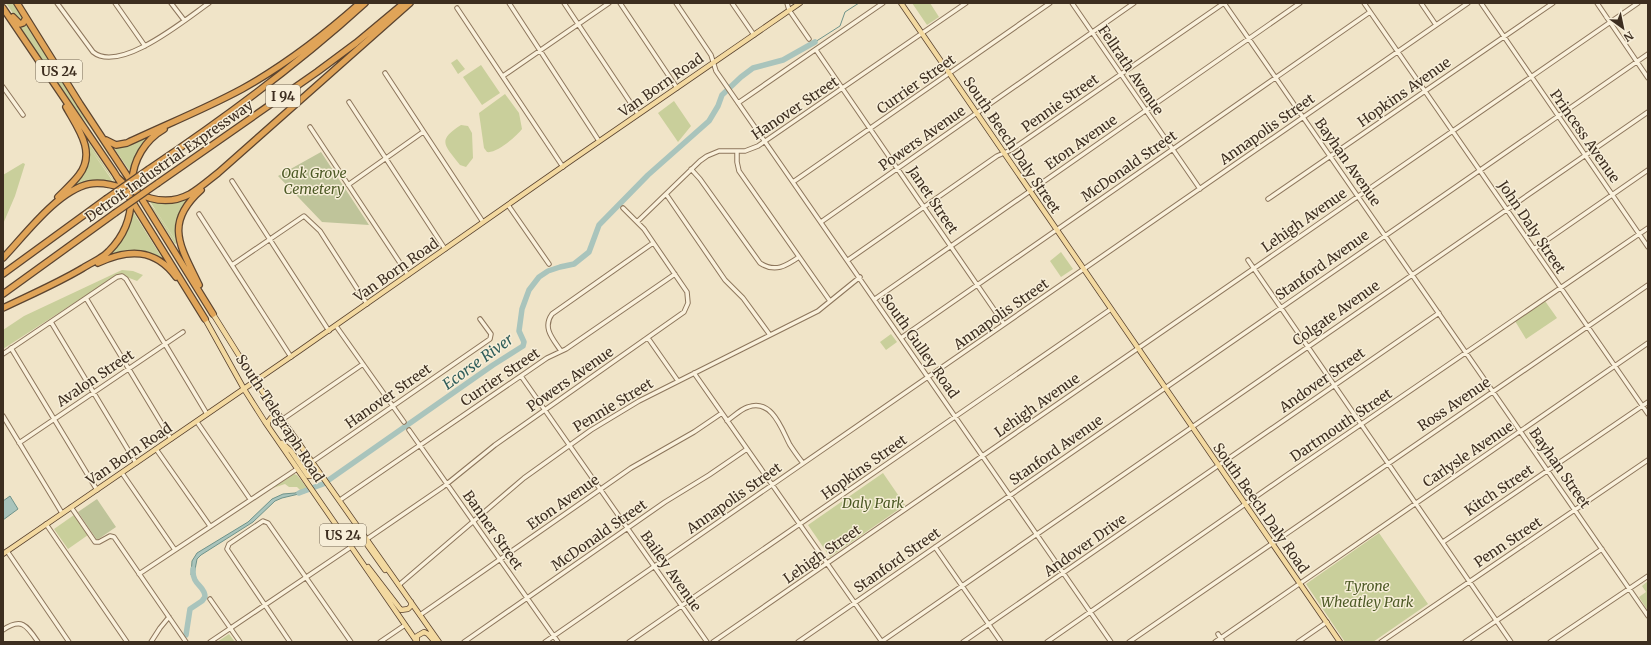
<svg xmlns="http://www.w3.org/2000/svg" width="1651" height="645" viewBox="0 0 1651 645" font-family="Merriweather,serif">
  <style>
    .green { fill: #c9cf9b }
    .cemetery { fill: #bfc49a }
    .water { fill: #a9c4bc; stroke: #6f938a }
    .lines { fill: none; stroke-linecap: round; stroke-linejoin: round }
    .stream { stroke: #6f938a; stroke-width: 1 }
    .river { stroke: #a9c4bc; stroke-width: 5.5 }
    .minor-casing { stroke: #8d765c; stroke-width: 5.5 }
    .major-casing { stroke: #5b4430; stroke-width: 6 }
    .highway-casing { stroke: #5b4430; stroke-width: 8 }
    .minor { stroke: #faf1dc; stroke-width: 3.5 }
    .major { stroke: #f3d9a0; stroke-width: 4.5 }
    .highway { stroke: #e0a458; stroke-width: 5.5 }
    .highway-bridge-casing { stroke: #5b4430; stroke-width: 8; stroke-linecap: butt }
    .highway-bridge { stroke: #e0a458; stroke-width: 5.5 }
    .labels { text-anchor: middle; stroke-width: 3; stroke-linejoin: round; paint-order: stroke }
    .shield { fill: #f7eed8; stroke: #756857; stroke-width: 1 }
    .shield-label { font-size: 13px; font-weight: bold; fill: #3d2e20 }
    .street-label { font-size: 14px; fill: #3d2e20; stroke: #f7eed8 }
    .park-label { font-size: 14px; font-style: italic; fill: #4d5a26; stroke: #f7eed8 }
    .water-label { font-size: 15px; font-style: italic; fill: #2f5d5a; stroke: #f7eed8 }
  </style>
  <rect width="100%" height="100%" fill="#f0e4c8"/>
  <path class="green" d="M 6,3 L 13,3 L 22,17 L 21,21 L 16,18 Z
    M 912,3 L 930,3 L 939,17 L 927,25 Z
    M 27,25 L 111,155 L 109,156 L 91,128 L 70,103 L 20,28 Z
    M 457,59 L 465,69 L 458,74 L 451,63 Z
    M 481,65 L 500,93 L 482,105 L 463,77 Z
    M 505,94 L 519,113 L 522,129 C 517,136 496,154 487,152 L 484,148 L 479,113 Z
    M 674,101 L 691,126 L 678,142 L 658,113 Z
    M 461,125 L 468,126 L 472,133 L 473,158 L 466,167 L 460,165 C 445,145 436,141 461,125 Z
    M 146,136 L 148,137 L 138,152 L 131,173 L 114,148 L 122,147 Z
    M 89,143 L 115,182 L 115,183 L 89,147 L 87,147 L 87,144 Z
    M 89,147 L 114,183 L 84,183 L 73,187 L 72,185 L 78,178 L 88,148 Z
    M 23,163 L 25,164 L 15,196 L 3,224 L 3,175 Z
    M 188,198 L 189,199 L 177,235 L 176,241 L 149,200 Z
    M 148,201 L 156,211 L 177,243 L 175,244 Z
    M 132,209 L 167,261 L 166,263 L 164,262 L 165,261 Z
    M 132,210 L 164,261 L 163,261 L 154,256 L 112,255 L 111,253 C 123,241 129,227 132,210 Z
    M 1061,252 L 1073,269 L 1061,277 L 1050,261 Z
    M 122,270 L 133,271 L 143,275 L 137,281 L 119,274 L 3,349 L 3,330 L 24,316 Z
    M 1545,301 L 1557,318 L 1526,339 L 1515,321 Z
    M 891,334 L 897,342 L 886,350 L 880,342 Z
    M 883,473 L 905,505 L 830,557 L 808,525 Z
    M 294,474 L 297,475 L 307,488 L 301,491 L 297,487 L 289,487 L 285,484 L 273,488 Z
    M 74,515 L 88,535 L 68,549 L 54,529 Z
    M 1379,533 L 1428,604 L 1373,642 L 1345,642 L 1306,584 Z
    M 1648,581 L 1648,611 L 1639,597 L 1646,592 L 1642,586 Z
    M 229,634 L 235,642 L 217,642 Z"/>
  <path class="cemetery" d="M 321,152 L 369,225 L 322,222 L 278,176 Z
    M 97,499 L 116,527 L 97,540 L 78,512 Z"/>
  <path class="water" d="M 305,489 L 307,492 L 282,498 L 275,501 L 253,522 L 201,555 L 197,559 L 194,575 L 191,575 L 192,561 L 197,553 L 248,522 L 272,499 L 283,494 L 295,493 Z
    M 10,496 L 18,509 L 3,520 L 3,501 Z"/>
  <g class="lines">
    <path class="stream" d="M 815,42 L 840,26 L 845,12 L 859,3"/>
    <path class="river" d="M 299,493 L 323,484 L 493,365 L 523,346 L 524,342 L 519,331 L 522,309 L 529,290 L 539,277 L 548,271 L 560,267 L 574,264 L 589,252 L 599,225 L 648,175 L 709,121 L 718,106 L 722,95 L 741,77 L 753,68 L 783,60 L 815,42
      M 186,635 L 190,609 L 202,601 L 205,597 C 205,585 192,586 193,569"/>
    <g class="minor-casing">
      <path id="minor" d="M 57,3 L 93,52 C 120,74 186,19 209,3
        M 115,3 L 145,46
        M 171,3 L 184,20
        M 509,3 L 599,141
        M 564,3 L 638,114
        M 620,3 L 677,88
        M 676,3 L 711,55 L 716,71 L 1111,642
        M 732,3 L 754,35
        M 787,3 L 789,10 L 809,39
        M 1072,3 L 1200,189
        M 1224,3 L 1648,616
        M 1364,3 L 1648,414
        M 1421,3 L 1436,25
        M 1481,3 L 1648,247
        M 1597,3 L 1648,78
        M 457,8 L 563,167
        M 816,50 L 1004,324
        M 385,73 L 483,222
        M 503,76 L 609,3
        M 3,87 L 23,115
        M 349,102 L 445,249
        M 738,103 L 883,3
        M 310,127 L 408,275
        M 737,151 L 737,162 L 739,171 L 830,301
        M 691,169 L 700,179 L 760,263 C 775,273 786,266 799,257
        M 232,181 L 329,331
        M 793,182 L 1050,3
        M 348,185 L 423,132
        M 666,194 L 725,280 L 743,298 L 770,335
        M 1268,199 L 1553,3
        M 508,205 L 549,264
        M 199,214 L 291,357
        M 637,222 L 700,161 L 707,156 L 719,151 L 745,151 L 758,146 L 966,3
        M 821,222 L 1134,3
        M 1534,249 L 1648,170
        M 848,260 L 997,156 L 1011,150 L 1224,3
        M 1248,260 L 1511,642
        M 232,265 L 304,216 L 320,231 L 367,304
        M 86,298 L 171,439
        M 875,299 L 1300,3
        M 51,322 L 136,463
        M 336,326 L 404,422
        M 648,338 L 678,381
        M 901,338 L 1370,12
        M 11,348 L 97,490
        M 561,351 C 553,339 542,328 552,314 L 653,243
        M 3,354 L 117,277 L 122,276 L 126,279 L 207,414
        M 694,373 L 882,642
        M 521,376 L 707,642
        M 3,416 L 62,513
        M 283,419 L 363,364
        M 727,421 C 734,416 741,409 748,407 C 772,398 782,430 790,445 C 794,451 798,457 803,463
        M 197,422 L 250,499
        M 409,430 L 558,642
        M 19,443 L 183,332
        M 156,449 L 210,526
        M 312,462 L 490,339 L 491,334 L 480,319
        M 122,473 L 175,550
        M 340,500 L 547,358 L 566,349 L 675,274
        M 71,507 L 95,542 L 99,542 L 110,536 L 114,537 L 186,642
        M 46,524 L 127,642
        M 367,539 L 443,487 L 495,445 L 684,312 L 688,303 L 687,292 L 644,229 L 623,208
        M 1443,542 L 1648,402
        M 935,547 L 1001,642
        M 7,551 L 69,642
        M 139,574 L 297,469
        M 399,585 L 524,478 L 591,430 L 639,401 L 818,311 L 860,277
        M 210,599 L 240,642
        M 420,615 L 631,468 L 694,432 L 722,413
        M 3,630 C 22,617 27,626 38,642
        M 1218,634 L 1223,642
        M 151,642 L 160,628 L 169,617
        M 210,642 L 351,547
        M 290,642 L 227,549 L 229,544 L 263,521 L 268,523 L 351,642
        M 380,642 L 405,625
        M 464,642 L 665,502 L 709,475 L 747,449
        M 545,642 L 1468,3
        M 629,642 L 1111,309
        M 713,642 L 1638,3
        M 798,642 L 1648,54
        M 881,642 L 1648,112
        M 963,642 L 1439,313
        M 1047,642 L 1287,475 L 1648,228
        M 1129,642 L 1648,285
        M 1215,642 L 1648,343
        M 1298,642 L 1327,622
        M 1381,642 L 1648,460
        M 1465,642 L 1602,549
        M 1550,642 L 1648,576"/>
    </g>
    <g class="major-casing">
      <path id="major" d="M 901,3 L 1340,642
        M 213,314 L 255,381 L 439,642
        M 205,319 L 244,389 L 265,422 L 417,642
        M 268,426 L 268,422 L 271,418 L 282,418
        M 282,443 L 291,451 L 308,476 L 313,476 L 315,473 L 316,468
        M 344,536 L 346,527 L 353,527 L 356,529 L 385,570
        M 3,554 L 299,351 L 572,160 L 800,3
        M 368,567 L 401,610 L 408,609 L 411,606 L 411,602
        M 417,642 L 417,636 L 424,632 L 428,634 L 435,642"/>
    </g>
    <g class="highway-casing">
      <path id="highway" d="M 17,3 L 80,104 L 132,183 L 213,314
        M 3,8 L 114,172 L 205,319
        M 13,17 L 20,24 L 23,23 L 26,18
        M 106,140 L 116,145 L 127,143 C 165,125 205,109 242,89 C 285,65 324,35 360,3
        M 149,169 C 225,118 297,65 365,3
        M 117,177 C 135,197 164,208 190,194 C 200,188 209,180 218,173 L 410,3
        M 132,182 C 133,160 145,140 164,129
        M 158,183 L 317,72 L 356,43 L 404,3
        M 58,197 C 65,190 73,183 79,175 C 97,152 77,127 66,107
        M 3,258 C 25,235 57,191 89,184 C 100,182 114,185 125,189
        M 98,263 C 128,249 155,248 176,277
        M 3,274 L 106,199
        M 199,285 C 181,247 163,224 201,190
        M 3,294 L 115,213
        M 3,308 C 30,295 58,283 83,268 C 92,262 102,259 109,251 C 123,237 131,218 131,198"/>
    </g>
    <use href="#minor" class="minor"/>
    <use href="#major" class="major"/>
    <use href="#highway" class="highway"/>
    <g class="highway-bridge-casing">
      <path id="highway-bridge" d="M 106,199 L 149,169
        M 115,213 L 158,183"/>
    </g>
    <use href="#highway-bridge" class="highway-bridge"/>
  </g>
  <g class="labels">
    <g class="shield">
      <rect x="36" y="60" width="46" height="22" rx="3"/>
      <rect x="266" y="85" width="34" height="22" rx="3"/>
      <rect x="320" y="524" width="46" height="22" rx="3"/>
    </g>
    <g class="shield-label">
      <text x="59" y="76">US 24</text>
      <text x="283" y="101">I 94</text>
      <text x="343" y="540">US 24</text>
    </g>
    <g class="street-label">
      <text transform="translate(1131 70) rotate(56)" y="5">Fellrath Avenue</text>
      <text transform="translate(916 84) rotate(-35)" y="5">Currier Street</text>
      <text transform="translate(661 85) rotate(-35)" y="5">Van Born Road</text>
      <text transform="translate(1404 92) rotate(-35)" y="5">Hopkins Avenue</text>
      <text transform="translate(1060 103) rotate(-35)" y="5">Pennie Street</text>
      <text transform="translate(795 108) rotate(-34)" y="5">Hanover Street</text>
      <text transform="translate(1267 129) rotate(-35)" y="5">Annapolis Street</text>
      <text transform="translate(1585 136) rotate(55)" y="5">Princess Avenue</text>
      <text transform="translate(922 138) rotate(-35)" y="5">Powers Avenue</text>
      <text transform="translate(1081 142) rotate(-35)" y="5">Eton Avenue</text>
      <text transform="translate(1012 145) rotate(56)" y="5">South Beech Daly Street</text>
      <text transform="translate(169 161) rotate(-35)" y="5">Detroit Industrial Expressway</text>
      <text transform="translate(1348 162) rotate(55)" y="5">Bayhan Avenue</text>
      <text transform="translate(1129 166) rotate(-35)" y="5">McDonald Street</text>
      <text transform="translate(933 200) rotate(56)" y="5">Janet Street</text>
      <text transform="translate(1304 220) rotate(-35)" y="5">Lehigh Avenue</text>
      <text transform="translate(1532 227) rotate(56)" y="5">John Daly Street</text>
      <text transform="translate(1322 265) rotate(-35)" y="5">Stanford Avenue</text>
      <text transform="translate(396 270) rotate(-35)" y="5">Van Born Road</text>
      <text transform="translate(1336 313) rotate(-35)" y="5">Colgate Avenue</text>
      <text transform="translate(1001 314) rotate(-35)" y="5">Annapolis Street</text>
      <text transform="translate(920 346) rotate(55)" y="5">South Gulley Road</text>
      <text transform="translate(500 377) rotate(-34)" y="5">Currier Street</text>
      <text transform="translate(95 378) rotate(-34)" y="5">Avalon Street</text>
      <text transform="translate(570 379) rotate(-35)" y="5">Powers Avenue</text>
      <text transform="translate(1322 380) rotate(-35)" y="5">Andover Street</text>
      <text transform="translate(388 396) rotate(-35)" y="5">Hanover Street</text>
      <text transform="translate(1454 404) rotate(-34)" y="5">Ross Avenue</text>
      <text transform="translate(613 405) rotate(-31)" y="5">Pennie Street</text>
      <text transform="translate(1037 405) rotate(-35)" y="5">Lehigh Avenue</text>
      <text transform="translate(280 418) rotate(57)" y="5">South Telegraph Road</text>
      <text transform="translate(1341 425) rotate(-34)" y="5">Dartmouth Street</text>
      <text transform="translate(1056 450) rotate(-35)" y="5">Stanford Avenue</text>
      <text transform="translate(129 454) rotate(-34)" y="5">Van Born Road</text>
      <text transform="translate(1468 454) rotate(-34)" y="5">Carlysle Avenue</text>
      <text transform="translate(864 467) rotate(-35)" y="5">Hopkins Street</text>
      <text transform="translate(1560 468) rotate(55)" y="5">Bayhan Street</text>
      <text transform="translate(1499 490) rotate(-34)" y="5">Kitch Street</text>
      <text transform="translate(734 498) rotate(-35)" y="5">Annapolis Street</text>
      <text transform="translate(563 502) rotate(-35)" y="5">Eton Avenue</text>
      <text transform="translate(1261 508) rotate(55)" y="5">South Beech Daly Road</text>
      <text transform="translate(493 530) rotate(55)" y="5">Banner Street</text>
      <text transform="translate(599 535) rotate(-35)" y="5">McDonald Street</text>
      <text transform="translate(1508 542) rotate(-34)" y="5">Penn Street</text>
      <text transform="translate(1085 545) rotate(-35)" y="5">Andover Drive</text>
      <text transform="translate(822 554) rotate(-35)" y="5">Lehigh Street</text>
      <text transform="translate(897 560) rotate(-35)" y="5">Stanford Street</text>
      <text transform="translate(671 571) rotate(55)" y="5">Bailey Avenue</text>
    </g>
    <g class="park-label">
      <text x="314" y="178">Oak Grove<tspan x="314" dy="16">Cemetery</tspan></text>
      <text x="873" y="508">Daly Park</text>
      <text x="1367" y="591">Tyrone<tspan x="1367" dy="16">Wheatley Park</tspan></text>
    </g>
    <g class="water-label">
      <text transform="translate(478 362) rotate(-36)" y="5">Ecorse River</text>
    </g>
  </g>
  <rect width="1651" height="645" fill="none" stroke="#3d2e20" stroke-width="8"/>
  <g transform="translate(1623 28) rotate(147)" stroke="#f7eed8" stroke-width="3" paint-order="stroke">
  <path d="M0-3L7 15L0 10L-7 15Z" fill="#3d2e20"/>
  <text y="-6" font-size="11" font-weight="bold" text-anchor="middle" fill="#3d2e20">N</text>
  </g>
</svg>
